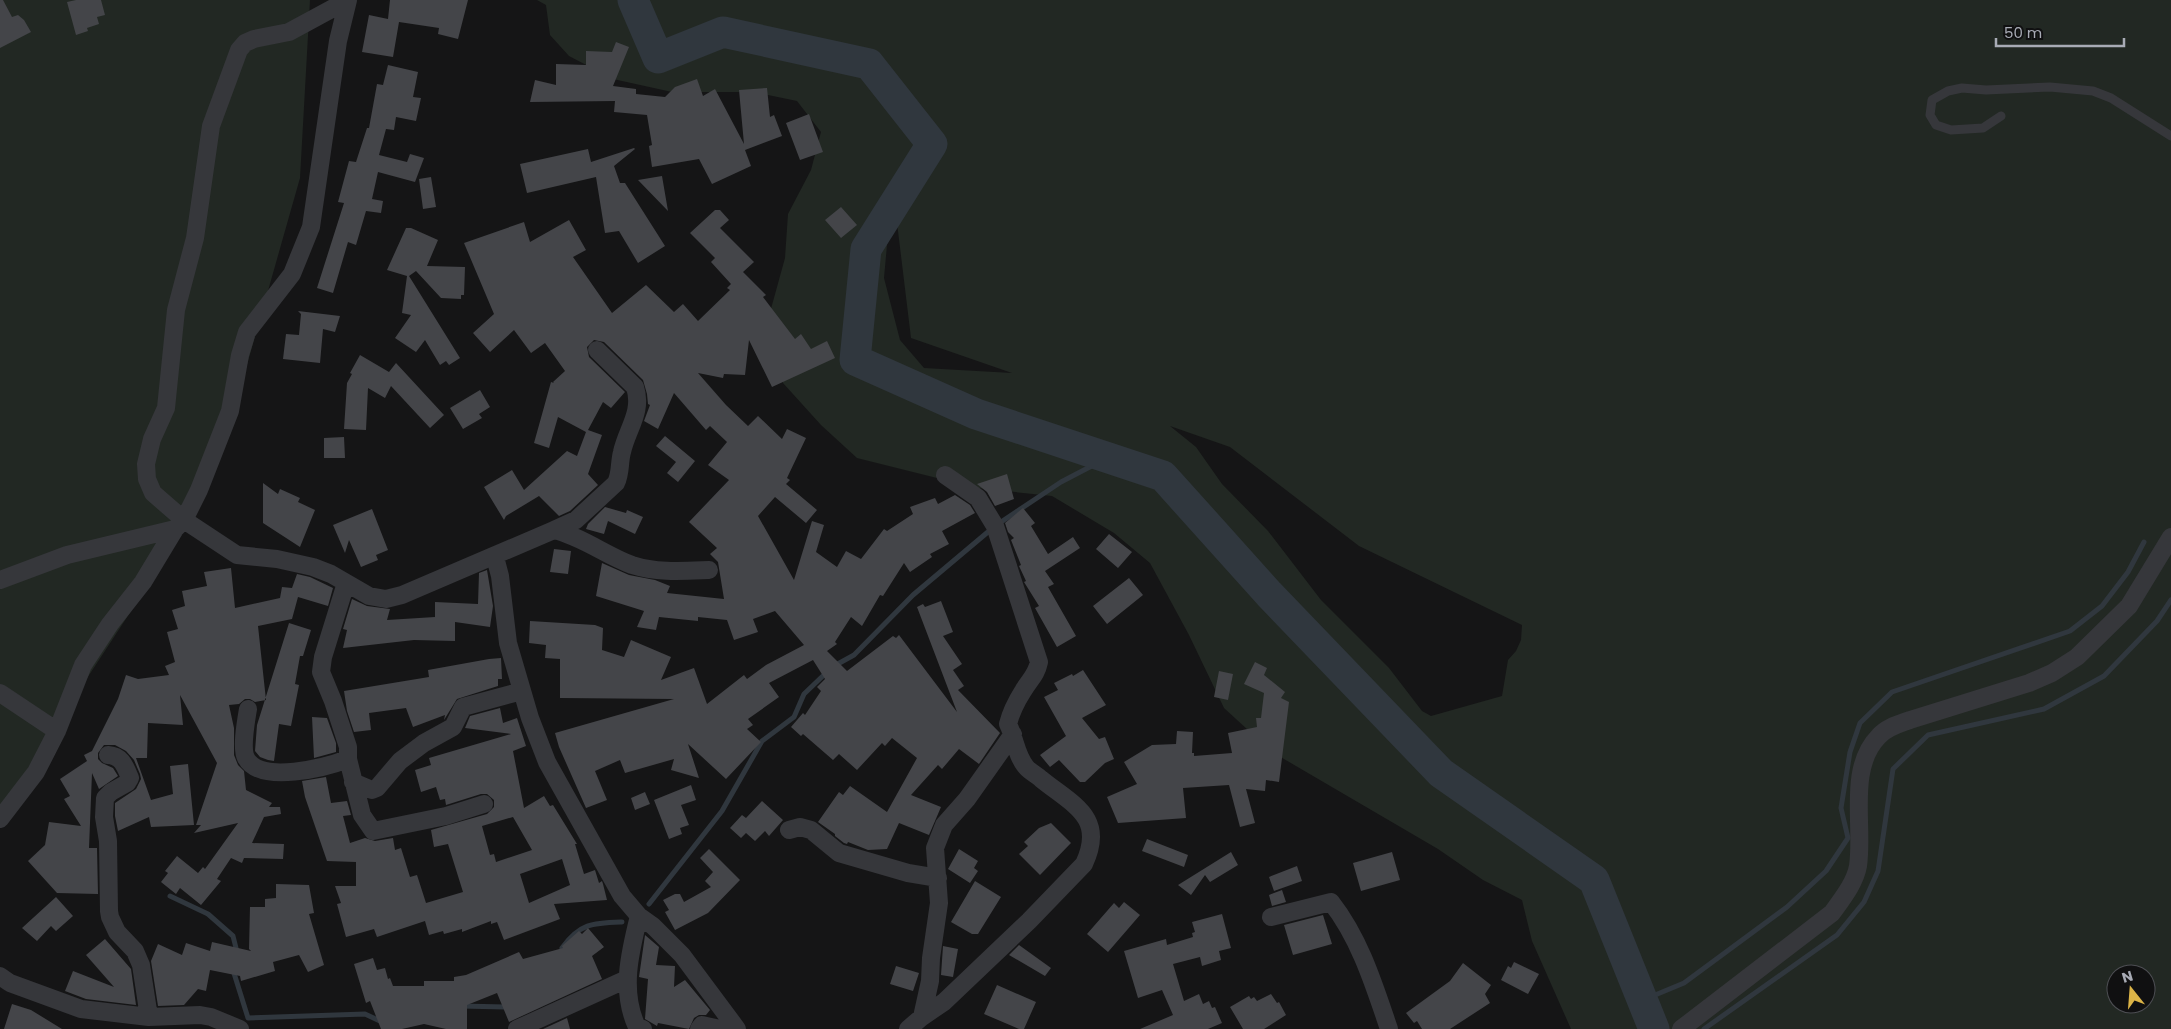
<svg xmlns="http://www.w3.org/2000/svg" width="2171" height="1029" viewBox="0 0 2171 1029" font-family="Poppins,sans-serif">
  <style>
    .green { fill: #222823; fill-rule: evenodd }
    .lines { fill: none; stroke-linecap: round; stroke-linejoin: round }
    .stream { stroke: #30373e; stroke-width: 5 }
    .river { stroke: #30373e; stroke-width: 31 }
    .building { fill: #444549; fill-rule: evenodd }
    .lane { stroke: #36373b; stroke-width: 9 }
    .street { stroke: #36373b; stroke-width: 18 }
  </style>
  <rect width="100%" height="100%" fill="#151516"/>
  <path class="green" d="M 0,0 L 310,0 L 300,178 L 239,393 L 135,605 L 0,811 Z
    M 537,0 L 2171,0 L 2171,1029 L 1571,1029 L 1532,941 L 1522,900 L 1483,880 L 1438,849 L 1272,752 L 1224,708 L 1189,635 L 1150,563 L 1114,533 L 1052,496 L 977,488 L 857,458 L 821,425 L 783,383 L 769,316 L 785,258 L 788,214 L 811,170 L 821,132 L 797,101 L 753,92 L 672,92 L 613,79 L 569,56 L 550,35 L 546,5 ZM 894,198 L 911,338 L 1012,373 L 924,368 L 900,340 L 884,278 L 891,201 ZM 1170,426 L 1230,447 L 1359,546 L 1522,625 L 1521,640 L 1516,651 L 1508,660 L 1502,696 L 1431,716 L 1422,711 L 1389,668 L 1321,600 L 1268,531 L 1222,484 L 1196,447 ZM 2116,974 L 2146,974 L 2146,1004 L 2116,1004 Z"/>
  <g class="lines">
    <path class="stream" d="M 834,666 L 854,655 L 913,595 L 995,526 L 1061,482 L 1107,458
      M 170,896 L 208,914 L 233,936 L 237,952
      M 649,904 L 722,811 L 762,741 L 794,717 L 804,694 L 828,671
      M 562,948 C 580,923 593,923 622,922
      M 233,970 L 248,1018 L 365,1014 L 382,1022
      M 1643,1000 L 1684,983 L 1787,907 L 1826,871 L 1848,838 L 1841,808 L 1850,752 L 1860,723 L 1892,692 L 2070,631 L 2102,606 L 2128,572 L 2144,542
      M 461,1006 L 505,1007 L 505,1004
      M 1704,1029 L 1837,935 L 1864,902 L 1878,871 L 1893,769 L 1928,735 L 2044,709 L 2104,676 L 2157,621 L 2171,600"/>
    <path class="river" d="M 633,0 L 658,58 L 723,32 L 869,64 L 932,144 L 866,249 L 855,360 L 976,414 L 1163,476 L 1269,594 L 1441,773 L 1594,880 L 1654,1029"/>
  </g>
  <path class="building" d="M 0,0 L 3,0 L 12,17 L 18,15 L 24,20 L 31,32 L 0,48 Z
    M 76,0 L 101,0 L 105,15 L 97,17 L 99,24 L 87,28 L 88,31 L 76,35 L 67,2 Z
    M 390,0 L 468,0 L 458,39 L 438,34 L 439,28 L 399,22 L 393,57 L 362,52 L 369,15 L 388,19 Z
    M 616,42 L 629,47 L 613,86 L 636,89 L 636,94 L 665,97 L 675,87 L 697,79 L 703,96 L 715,89 L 744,144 L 739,90 L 767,88 L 770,117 L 774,115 L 782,136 L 745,150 L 751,166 L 712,184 L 699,159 L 652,167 L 649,146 L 652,145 L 647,115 L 614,112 L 615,101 L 530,102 L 535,80 L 556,85 L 556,64 L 586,65 L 586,51 L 612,52 Z
    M 388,65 L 418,72 L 413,97 L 421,98 L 416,121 L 396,117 L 394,130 L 386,129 L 379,155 L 407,162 L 410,154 L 424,158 L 415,182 L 378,172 L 372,199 L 383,201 L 381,213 L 366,211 L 356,245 L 348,242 L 333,293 L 317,288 L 344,203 L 338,202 L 349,161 L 356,162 L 367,128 L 369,128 L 377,84 L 383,85 Z
    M 809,114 L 823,152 L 800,160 L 786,123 Z
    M 634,148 L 635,149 L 614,166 L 620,183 L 625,183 L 665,246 L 638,263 L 619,231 L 605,233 L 596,177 L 527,193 L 520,164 L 588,149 L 591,162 Z
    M 662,176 L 668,211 L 638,180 Z
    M 431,177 L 436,207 L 423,209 L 419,179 Z
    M 841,207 L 857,225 L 841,238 L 825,220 Z
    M 715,210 L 720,210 L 729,220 L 720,228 L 754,262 L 743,272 L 766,295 L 763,297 L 795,339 L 801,334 L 811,349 L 827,341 L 835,358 L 772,387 L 749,340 L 745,375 L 724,374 L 723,378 L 698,373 L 726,405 L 748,426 L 758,416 L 782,439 L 787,429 L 806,438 L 787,478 L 790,480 L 786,484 L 817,510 L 806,523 L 775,497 L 758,516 L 794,580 L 812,521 L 824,525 L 816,552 L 837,567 L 846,551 L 861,559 L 884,529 L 887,531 L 913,514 L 910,507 L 935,498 L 938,504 L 955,495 L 970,505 L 975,513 L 942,531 L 949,544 L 930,554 L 932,557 L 910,572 L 904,563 L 883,596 L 880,595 L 862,626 L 851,617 L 835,642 L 837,644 L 827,651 L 847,671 L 893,636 L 896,638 L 899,635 L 957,712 L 917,607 L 923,604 L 925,607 L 941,601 L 953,632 L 943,636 L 962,664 L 953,670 L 964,686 L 958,690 L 1000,733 L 979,764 L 959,749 L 942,769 L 938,765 L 911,795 L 941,807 L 929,835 L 899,823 L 887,849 L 868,850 L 848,842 L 847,844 L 844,843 L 835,836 L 835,834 L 818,822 L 839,792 L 843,795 L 850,786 L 887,812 L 917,758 L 892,738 L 885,746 L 882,743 L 857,770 L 839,754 L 833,760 L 803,734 L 801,736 L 791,727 L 803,713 L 805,715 L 821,691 L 817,687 L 825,679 L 813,660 L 769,683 L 779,697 L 748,719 L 753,725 L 747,729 L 761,742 L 726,779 L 688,744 L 699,778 L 671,770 L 674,759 L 625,773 L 620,760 L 595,771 L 607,800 L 586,808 L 559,747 L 555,733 L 674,699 L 560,698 L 560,659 L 545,658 L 546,645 L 529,643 L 530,621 L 595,625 L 603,628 L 602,650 L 624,657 L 631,640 L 671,657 L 661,680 L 694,668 L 707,704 L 744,675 L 747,679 L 766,665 L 804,645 L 775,611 L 753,619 L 758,632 L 734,640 L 727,620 L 698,617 L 698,621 L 659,617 L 656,630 L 637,627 L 644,611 L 596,596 L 602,563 L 629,575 L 655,580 L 670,586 L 667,593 L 724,599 L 718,562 L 710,554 L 717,548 L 689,522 L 729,480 L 708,465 L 727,442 L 710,426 L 706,430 L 674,393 L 658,429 L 644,421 L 650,405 L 648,404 L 647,394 L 643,380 L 604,342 L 594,340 L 587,347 L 589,357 L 625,392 L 611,408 L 603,402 L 588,430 L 602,435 L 588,474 L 598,485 L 570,511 L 559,516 L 539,496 L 506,516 L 504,520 L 484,487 L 512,470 L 524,490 L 567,451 L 577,456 L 586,432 L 558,417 L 549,448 L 534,443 L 551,382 L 554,383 L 553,382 L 565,371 L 545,343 L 531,353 L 514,330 L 490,352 L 473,333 L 494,314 L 464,243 L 524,222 L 530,242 L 569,220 L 586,250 L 573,257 L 612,313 L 646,285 L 674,312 L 683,304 L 698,321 L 730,290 L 727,288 L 731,284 L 711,262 L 715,258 L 690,233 Z
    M 406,228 L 411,228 L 438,240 L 427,266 L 465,267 L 464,295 L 461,295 L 461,299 L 441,298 L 416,271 L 409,276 L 460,358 L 449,365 L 446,361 L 440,365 L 425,340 L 416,352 L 395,338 L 411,315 L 402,313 L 407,276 L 387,270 Z
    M 298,311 L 340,316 L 335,332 L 323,329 L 320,363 L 283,359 L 286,334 L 299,335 L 301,314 Z
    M 360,355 L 389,372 L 396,363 L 444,415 L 430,428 L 391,386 L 385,398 L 368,388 L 366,430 L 344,429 L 347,383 L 352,374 L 350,373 Z
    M 480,390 L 490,407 L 479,414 L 482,418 L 463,429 L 450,408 Z
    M 665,436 L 695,461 L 678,482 L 667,473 L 676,462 L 656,446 Z
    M 344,437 L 345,458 L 324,458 L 324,438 Z
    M 1007,474 L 1014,499 L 995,506 L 987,492 L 977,484 Z
    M 263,483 L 278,494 L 280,489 L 300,498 L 298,502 L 315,510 L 300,547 L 263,523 Z
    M 605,507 L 626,513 L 627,510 L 643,517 L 635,534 L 608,521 L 604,534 L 586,529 L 588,524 Z
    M 1023,508 L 1035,523 L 1031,526 L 1048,554 L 1073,537 L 1080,548 L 1045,571 L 1054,584 L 1048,587 L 1076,636 L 1057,647 L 1035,608 L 1039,606 L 1024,582 L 1026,581 L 1019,566 L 1021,565 L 1011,540 L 1014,538 L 1008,532 L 1005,523 Z
    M 372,509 L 388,550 L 376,555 L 378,560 L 361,567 L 349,540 L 345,553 L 333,525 Z
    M 1109,534 L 1132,552 L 1118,568 L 1096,549 Z
    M 554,549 L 571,551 L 568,574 L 550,572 Z
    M 231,568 L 235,608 L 280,598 L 282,587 L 292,588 L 297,574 L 310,577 L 333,588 L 328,606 L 298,597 L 292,619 L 258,626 L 266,700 L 255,702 L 250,699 L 245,699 L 239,704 L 229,705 L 234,728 L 234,755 L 238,765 L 244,771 L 246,790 L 272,803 L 269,807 L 280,807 L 281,814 L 264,817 L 252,843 L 284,844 L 283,859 L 244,858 L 242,863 L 231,858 L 217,879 L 221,881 L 201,905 L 180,888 L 176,894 L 161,882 L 168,873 L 165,871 L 177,856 L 198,873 L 203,867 L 205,869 L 238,823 L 194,833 L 201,825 L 196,825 L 217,763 L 180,695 L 183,725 L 148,723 L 147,758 L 136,758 L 151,800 L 173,794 L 170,766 L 188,764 L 194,825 L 151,827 L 149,817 L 118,831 L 115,816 L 115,803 L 136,789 L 141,779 L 140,774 L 134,760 L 126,751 L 115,745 L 104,745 L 98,753 L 98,759 L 102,763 L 113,768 L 118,776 L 99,789 L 92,773 L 89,848 L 97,848 L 98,894 L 57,893 L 28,861 L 45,845 L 49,822 L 81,826 L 64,799 L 70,796 L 60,779 L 87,761 L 84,755 L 92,751 L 118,699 L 126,675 L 138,679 L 169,675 L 165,666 L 175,662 L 167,632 L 178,629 L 172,610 L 185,606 L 182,591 L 207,586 L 204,572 Z
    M 487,570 L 493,606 L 490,627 L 455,622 L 455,641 L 414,640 L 343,648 L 347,630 L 343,629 L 352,599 L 367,606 L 390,609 L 387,620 L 435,617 L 435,602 L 478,604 L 479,573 Z
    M 1129,578 L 1143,595 L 1107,624 L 1093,606 Z
    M 289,623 L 311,630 L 303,656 L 300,656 L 295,684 L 299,685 L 291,726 L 279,724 L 274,761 L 268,760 L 260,757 L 255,751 L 257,725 Z
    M 501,658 L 502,679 L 498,679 L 498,686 L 457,699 L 444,720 L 445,715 L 413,727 L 406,708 L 369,713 L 371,730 L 354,732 L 347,711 L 344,691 L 429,677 L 428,670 L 489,659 Z
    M 1255,662 L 1267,668 L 1264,675 L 1285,692 L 1281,698 L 1289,702 L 1279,782 L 1266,780 L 1265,791 L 1246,789 L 1255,823 L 1240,827 L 1229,785 L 1183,788 L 1186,818 L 1118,823 L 1107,797 L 1137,784 L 1124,762 L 1152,745 L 1176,744 L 1177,731 L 1193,732 L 1192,753 L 1194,753 L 1194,756 L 1232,753 L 1228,733 L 1257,727 L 1256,718 L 1261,718 L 1264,693 L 1244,684 Z
    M 1083,670 L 1106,705 L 1082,718 L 1099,739 L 1105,737 L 1114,759 L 1105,763 L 1085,782 L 1080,782 L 1059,760 L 1050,767 L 1040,755 L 1066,736 L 1044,697 L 1058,690 L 1054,683 L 1072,674 L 1073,676 Z
    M 1219,671 L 1233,674 L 1228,700 L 1214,697 Z
    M 500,708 L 503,723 L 517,718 L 526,746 L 513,751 L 524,808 L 544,796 L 550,806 L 553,805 L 577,844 L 575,844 L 584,874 L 595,870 L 599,883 L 602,881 L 603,884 L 607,900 L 554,904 L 560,919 L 504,940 L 497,922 L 491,924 L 491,921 L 462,932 L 462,929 L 444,934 L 443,931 L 429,935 L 425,921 L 377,937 L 374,929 L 346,937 L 337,904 L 341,903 L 335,886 L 356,886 L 356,862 L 327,861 L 305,797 L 302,781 L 326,777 L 331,803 L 347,801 L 351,815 L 343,816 L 350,843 L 365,838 L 375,841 L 393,838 L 395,850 L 401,848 L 410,877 L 417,875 L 426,903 L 463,892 L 448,844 L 434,847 L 431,830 L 487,814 L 494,807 L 494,800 L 487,794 L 481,794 L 446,805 L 445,799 L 440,800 L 436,787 L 421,792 L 415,770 L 431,765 L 429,758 L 511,734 L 465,728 L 470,716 ZM 513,817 L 532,850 L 496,862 L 494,854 L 490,855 L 482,826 ZM 562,859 L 570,885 L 529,903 L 520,874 Z
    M 312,717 L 327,718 L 336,743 L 336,752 L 314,758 Z
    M 691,785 L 696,800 L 681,805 L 689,825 L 680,828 L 682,834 L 669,839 L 654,800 Z
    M 645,792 L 650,804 L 635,810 L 631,798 Z
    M 762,801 L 783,820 L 769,836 L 765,831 L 755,841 L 746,833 L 741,838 L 730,828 L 742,815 L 746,818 Z
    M 1051,823 L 1071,843 L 1040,875 L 1019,854 L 1028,846 L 1024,842 L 1039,828 Z
    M 1147,839 L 1188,855 L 1184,867 L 1142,851 Z
    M 709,849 L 740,880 L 708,913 L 675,930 L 665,912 L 669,910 L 663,900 L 675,894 L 680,894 L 684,902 L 711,887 L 705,881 L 713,872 L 700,858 Z
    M 959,849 L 978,861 L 974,868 L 978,871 L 970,883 L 948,869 Z
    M 1231,852 L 1238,865 L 1210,882 L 1205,875 L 1191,895 L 1178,885 Z
    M 1392,852 L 1400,880 L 1361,891 L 1353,863 Z
    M 1297,866 L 1302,881 L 1274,891 L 1269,877 Z
    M 975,881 L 1001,897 L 978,934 L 972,934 L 951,922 Z
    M 276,884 L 309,885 L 314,913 L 309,914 L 324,965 L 308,972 L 299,955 L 273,962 L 275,971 L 241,981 L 240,976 L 210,970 L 206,991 L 198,989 L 184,1005 L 158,1006 L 151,961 L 158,944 L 182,955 L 186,943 L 210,951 L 212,942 L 251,951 L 249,949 L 250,907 L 265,907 L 265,899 L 276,898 Z
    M 1282,890 L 1286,902 L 1272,906 L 1269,895 Z
    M 56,897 L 73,916 L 56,931 L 51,926 L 37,941 L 22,928 Z
    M 1124,902 L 1140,915 L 1108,952 L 1087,934 L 1114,903 L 1119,908 Z
    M 1222,914 L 1231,948 L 1219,951 L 1221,960 L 1202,966 L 1200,957 L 1173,964 L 1184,1001 L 1199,994 L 1203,1004 L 1209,1001 L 1212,1008 L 1215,1007 L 1222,1023 L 1208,1029 L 1140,1029 L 1173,1015 L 1162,990 L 1138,998 L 1124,951 L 1166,939 L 1167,945 L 1193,937 L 1192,933 L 1195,932 L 1192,922 Z
    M 1323,915 L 1332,944 L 1293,955 L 1284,925 Z
    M 588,928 L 604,947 L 592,956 L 602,979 L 509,1022 L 497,993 L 467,1005 L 467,1029 L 446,1029 L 424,1024 L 402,1029 L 381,1029 L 370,1001 L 366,1003 L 354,964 L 373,958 L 377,970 L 385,968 L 388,979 L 390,978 L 393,986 L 424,986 L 424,981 L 454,981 L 454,977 L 466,975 L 519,952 L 523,959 L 563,948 L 562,946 L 579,931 L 582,934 Z
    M 645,935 L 659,947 L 656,965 L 675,966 L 674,987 L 685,980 L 710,1010 L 706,1015 L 699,1015 L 694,1018 L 689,1029 L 658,1023 L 657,1026 L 645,1019 L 648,979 L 639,977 Z
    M 105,939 L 131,969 L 136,1005 L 86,999 L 65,991 L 73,971 L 114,987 L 86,955 Z
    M 1019,945 L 1051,968 L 1045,976 L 1009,955 Z
    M 943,946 L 958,949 L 953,977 L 941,975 Z
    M 1514,962 L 1539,974 L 1528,994 L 1501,980 L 1508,966 L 1511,968 Z
    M 1463,963 L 1491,985 L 1485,994 L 1490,1003 L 1450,1029 L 1422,1029 L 1417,1021 L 1414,1023 L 1406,1013 L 1450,981 Z
    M 896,966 L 919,973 L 913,991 L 890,984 Z
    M 997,985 L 1036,1002 L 1024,1029 L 1019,1029 L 984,1014 Z
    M 1271,994 L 1277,1003 L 1279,1002 L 1286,1015 L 1264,1029 L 1243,1029 L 1230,1007 L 1249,996 L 1251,999 L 1254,997 L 1257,1001 Z
    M 12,1004 L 31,1010 L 62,1029 L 4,1029 Z
    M 567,1018 L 570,1029 L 543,1029 Z"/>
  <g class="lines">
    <path class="lane" d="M 2001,116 L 1983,128 L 1951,130 L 1936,125 L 1930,115 L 1932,100 L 1948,91 L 1962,88 L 1986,90 L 2050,87 L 2093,91 L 2111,98 L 2171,136"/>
    <path class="street" d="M 348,0 L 289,32 L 254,39 L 245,43 L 239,50 L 211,126 L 195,238 L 176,310 L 166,408 L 152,439 L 146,464 L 147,479 L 153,493 L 184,520 L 237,555 L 277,559 L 313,567 L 331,574 L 369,596 L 386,599 L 402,595 L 554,530 C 583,537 605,555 632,565 C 657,573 683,571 709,570
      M 554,530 L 576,520 L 616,483 C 621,473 619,463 622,452 C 627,429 643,412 635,387 L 597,350
      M 495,557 L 500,576 L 508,643 L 530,718 L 547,762 L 622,896 L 639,916 L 653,926 L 682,955 L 737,1029
      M 0,580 L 67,555 L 175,529 L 184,520 L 199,490 L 230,411 L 240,355 L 247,332 L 292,274 L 311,227 L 338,41 L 348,0
      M 346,583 L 323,657 L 321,672 L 333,701 L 348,747 L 348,759
      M 0,693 L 57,731
      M 248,709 C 246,721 241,748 246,758 C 260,785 327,767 348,759 L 362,815 L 373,831 L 446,816 L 484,804
      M 108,755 C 122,756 125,766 130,778 L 127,783 L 111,792 L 105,798 L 104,817 L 108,841 L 109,911 L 110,917 L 117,932 L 135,951 L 141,965 L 149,1017
      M 353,782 L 372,790 L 377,788 L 400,761 L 424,743 L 453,727 L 463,707 L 522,691
      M 0,819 L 36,772 L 57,731 L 83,665 L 110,624 L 143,582 L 175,529
      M 789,830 L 800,827 L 811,830 L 839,853 L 908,873 L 938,878
      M 639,916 C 630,952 620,991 637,1027 L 643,1029
      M 1271,917 L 1331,902 C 1360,939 1374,985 1389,1029
      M 0,976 L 10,983 L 81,1009 L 149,1017 L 200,1015 L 211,1017 L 240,1029
      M 922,1017 L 944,1002 L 1029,921 L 1084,864 C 1106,817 1073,805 1041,779 C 1037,775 1030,772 1026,767 C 1016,755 1015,738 1008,724 C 1011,712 1016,702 1023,691 C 1030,679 1036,676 1039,662 L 995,526 L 978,498 L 945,475
      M 517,1029 L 627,979
      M 699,1029 L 702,1025 L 720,1029
      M 908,1029 L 922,1017 L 930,981 L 931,958 L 939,903 L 935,848 L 944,825 L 967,799 L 1013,734
      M 1681,1029 L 1832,913 C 1842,899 1855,883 1858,866 C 1864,825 1847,768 1879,736 C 1887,727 1899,724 1910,720 L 2029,683 L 2052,673 L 2077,657 L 2129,606 L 2171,537"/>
  </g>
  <g transform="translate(2131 989) rotate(343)"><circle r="24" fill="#101011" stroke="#4d4e53"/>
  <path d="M0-4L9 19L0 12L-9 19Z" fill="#dcb447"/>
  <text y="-8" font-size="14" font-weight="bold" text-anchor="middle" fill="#a8abb5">N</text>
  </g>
  <path d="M1996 38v8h128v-8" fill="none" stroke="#a8abb5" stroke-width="2.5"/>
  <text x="2004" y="38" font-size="15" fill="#a8abb5" stroke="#101011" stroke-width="4" paint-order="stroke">50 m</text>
</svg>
